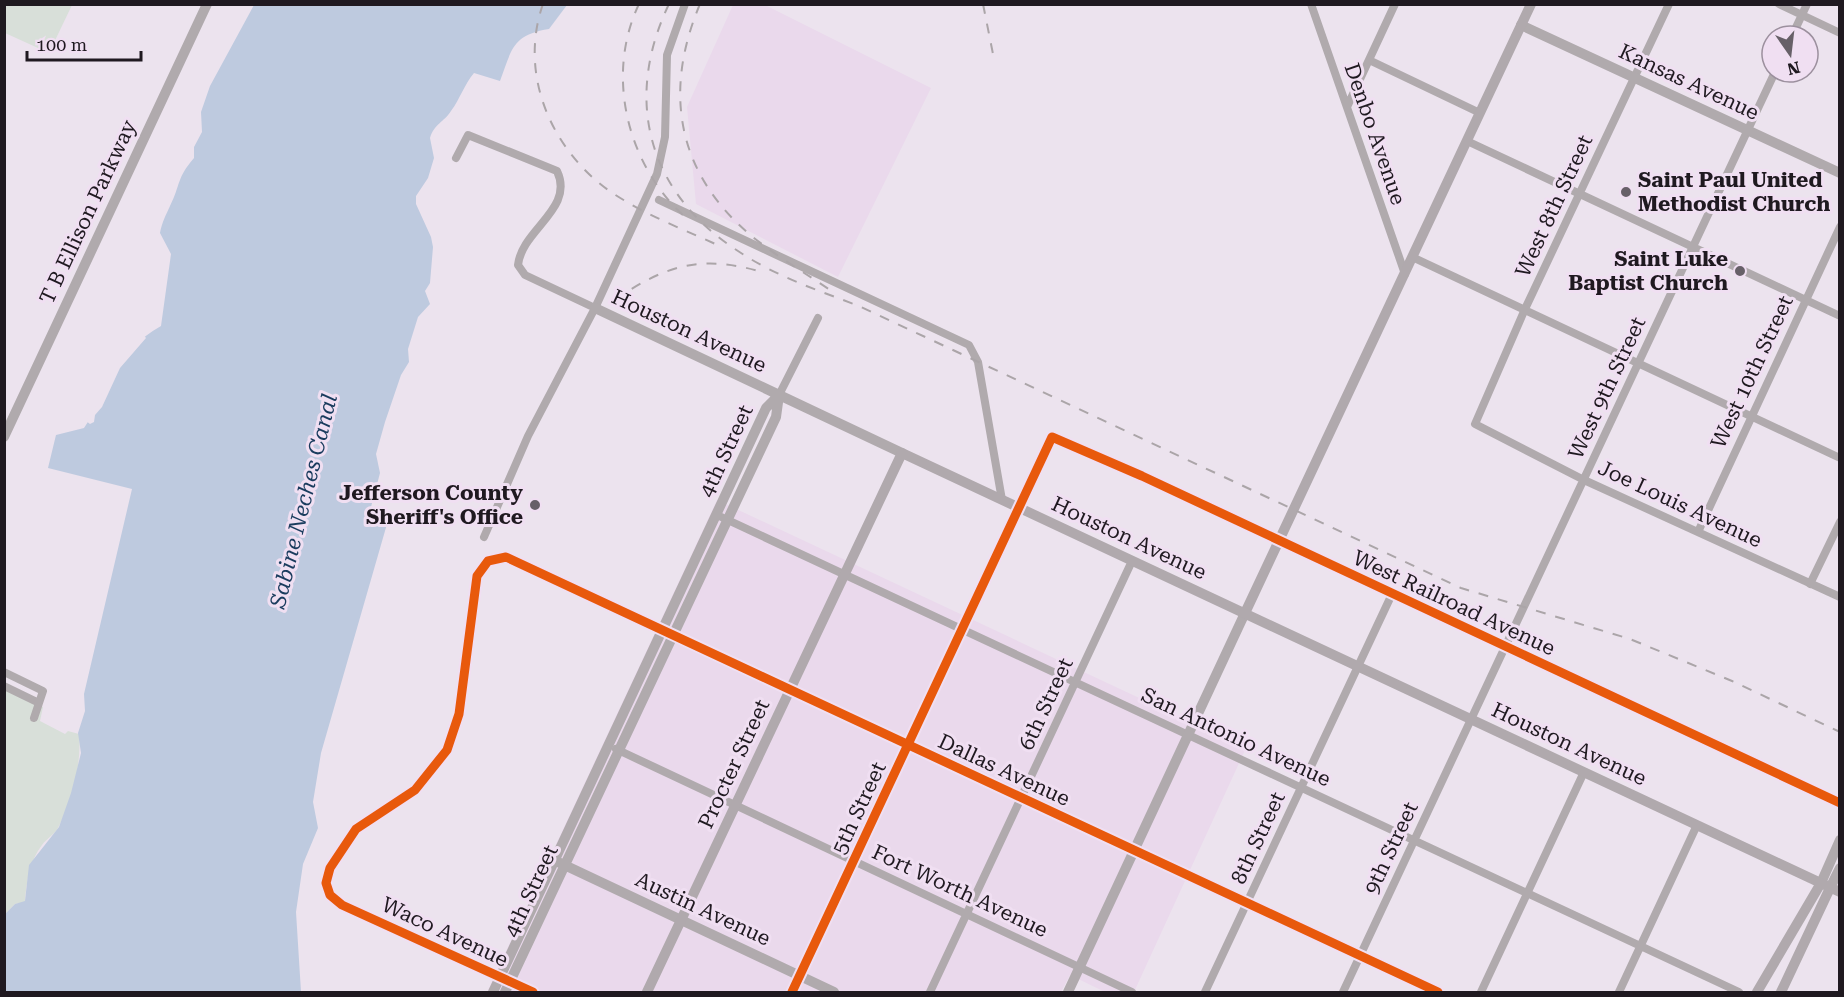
<svg xmlns="http://www.w3.org/2000/svg" width="1844" height="997" viewBox="0 0 1844 997" font-family="'Roboto Serif',serif">
  <style>
    .built { fill: #ead9ec }
    .green { fill: #d8dfd9 }
    .water { fill: #becadf }
    .pier { fill: #ece3ee }
    .lines { fill: none; stroke-linecap: round; stroke-linejoin: round }
    .minor { stroke: #b0aaad; stroke-width: 8 }
    .tertiary { stroke: #b0aaad; stroke-width: 10 }
    .secondary { stroke: #b0a9ad; stroke-width: 10 }
    .rail { stroke: #aba5a8; stroke-width: 2; stroke-dasharray: 10 10; stroke-linecap: butt }
    .cycleway-casing { stroke: #f0dff2; stroke-width: 13 }
    .cycleway { stroke: #e8590c; stroke-width: 9 }
    .poi-dot { fill: #676068; stroke: #f0dff2; stroke-width: 2 }
    .labels { text-anchor: middle; stroke-width: 6; stroke-linejoin: round; paint-order: stroke }
    .street-label { font-size: 21px; fill: #1f1920; stroke: #f0dff2 }
    .poi-label { font-size: 21px; font-weight: bold; fill: #1f1920; stroke: #f0dff2; text-anchor: end }
    .water-label { font-size: 22px; font-style: italic; fill: #193b5d; stroke: #f0dff2 }
  </style>
  <rect width="100%" height="100%" fill="#ece3ee"/>
  <path class="built" d="M 733,5 L 765,5 L 931,88 L 838,277 L 696,204 L 687,107 Z
    M 717,500 L 1246,748 L 1134,992 L 1105,992 L 1070,975 L 1061,992 L 487,992 Z"/>
  <path class="green" d="M 5,4 L 72,4 L 72,5 L 49,53 L 5,33 Z
    M 5,690 L 43,707 L 40,721 L 65,734 L 68,731 L 79,734 C 82,764 72,801 58,828 C 54,835 47,838 42,845 C 30,860 26,883 25,902 L 15,904 L 5,914 Z"/>
  <path class="water" d="M 254,5 L 567,5 L 549,29 C 512,35 512,49 500,81 L 474,73 C 464,85 460,99 451,111 C 444,122 434,124 430,138 L 434,158 L 428,178 L 416,196 L 416,204 L 431,237 L 433,247 L 430,283 L 425,291 L 430,304 L 418,317 L 408,349 L 409,362 L 401,375 L 385,422 L 376,454 L 380,473 L 371,507 L 373,512 L 387,518 L 387,524 L 321,753 L 313,802 L 318,828 L 303,864 L 296,912 L 301,992 L 5,992 L 5,914 L 15,904 L 25,901 L 29,865 L 59,827 L 71,793 L 81,753 L 78,733 L 85,711 L 84,694 L 132,489 L 48,468 L 56,435 L 84,428 C 110,391 117,350 161,326 L 171,254 L 160,233 C 162,222 166,215 170,206 C 181,184 176,179 194,158 L 194,147 L 202,132 L 201,112 L 210,86 Z"/>
  <path class="pier" d="M 142,333 L 146,338 L 120,368 L 102,407 L 95,415 L 94,422 L 90,424 L 86,421 L 97,404 L 115,364 Z"/>
  <g class="lines">
    <path class="minor" d="M 1311,4 L 1405,274
      M 1669,4 L 1525,309 L 1475,424 L 1584,480 L 1840,597
      M 1779,4 L 1840,33
      M 1792,36 L 1807,4
      M 1369,60 L 1480,113
      M 1347,107 L 1395,4
      M 1467,141 L 1840,316
      M 456,158 L 468,135 L 557,171 C 575,209 522,229 518,265 L 525,275 L 595,308
      M 659,200 L 969,345 L 978,362 L 1002,500
      M 1412,257 L 1840,458
      M 779,395 L 818,318
      M 717,515 L 1739,992
      M 1698,532 L 1840,227
      M 484,537 L 528,436 L 595,308 L 657,174 L 665,137 L 667,55 L 685,4
      M 1810,584 L 1840,522
      M 4,672 L 43,691 L 34,718
      M 4,686 L 37,702
      M 616,749 L 1132,992
      M 533,992 L 342,905 L 330,895 L 326,883 L 330,868 L 356,829 L 415,790 L 447,750 L 459,714 L 477,576 L 488,561 L 506,557 L 1438,992
      M 792,992 L 1052,437 L 1142,476 L 1840,803
      M 930,992 L 1132,561
      M 1205,992 L 1392,594
      M 1343,992 L 1775,72
      M 1481,992 L 1584,772
      M 1619,992 L 1697,825"/>
    <path class="tertiary" d="M 1521,25 L 1840,173
      M 595,308 L 902,453
      M 4,437 L 207,4
      M 558,862 L 834,992
      M 1821,883 L 1840,840
      M 1830,888 L 1840,868
      M 493,992 L 766,408 L 779,395
      M 505,992 L 776,417 L 779,395
      M 1068,992 L 1245,613"/>
    <path class="secondary" d="M 1245,613 L 1531,4
      M 647,992 L 902,453 L 1840,892
      M 1757,992 L 1821,883
      M 1781,992 L 1830,888"/>
    <path class="rail" d="M 543,4 C 518,75 552,151 611,192 C 645,215 685,230 722,247
      M 639,4 C 605,75 627,165 685,217
      M 669,4 C 623,100 648,193 738,251 C 775,276 817,290 859,306 L 1461,588 L 1630,639 L 1732,681 L 1840,732
      M 700,4 C 662,94 678,176 754,238 C 778,257 805,273 830,290
      M 983,4 L 993,54
      M 615,300 C 666,264 704,254 765,273"/>
    <g class="cycleway-casing">
      <path id="cycleway" d="M 533,992 L 342,905 L 330,895 L 326,883 L 330,868 L 356,829 L 415,790 L 447,750 L 459,714 L 477,576 L 488,561 L 506,557 L 1438,992
        M 792,992 L 1052,437 L 1142,476 L 1840,803"/>
    </g>
    <use href="#cycleway" class="cycleway"/>
  </g>
  <g class="poi-dot">
    <circle cx="1626" cy="192" r="6"/>
    <circle cx="1740" cy="271" r="6"/>
    <circle cx="535" cy="505" r="6"/>
  </g>
  <g class="labels">
    <g class="street-label">
      <text transform="translate(1689 82) rotate(25)" y="7">Kansas Avenue</text>
      <text transform="translate(1375 134) rotate(71)" y="7">Denbo Avenue</text>
      <text transform="translate(1554 206) rotate(-65)" y="7">West 8th Street</text>
      <text transform="translate(88 212) rotate(-65)" y="7">T B Ellison Parkway</text>
      <text transform="translate(689 331) rotate(25)" y="7">Houston Avenue</text>
      <text transform="translate(1752 372) rotate(-65)" y="7">West 10th Street</text>
      <text transform="translate(1607 388) rotate(-65)" y="7">West 9th Street</text>
      <text transform="translate(726 451) rotate(-65)" y="7">4th Street</text>
      <text transform="translate(1680 504) rotate(25)" y="7">Joe Louis Avenue</text>
      <text transform="translate(1129 538) rotate(25)" y="7">Houston Avenue</text>
      <text transform="translate(1454 603) rotate(25)" y="7">West Railroad Avenue</text>
      <text transform="translate(1046 704) rotate(-65)" y="7">6th Street</text>
      <text transform="translate(1236 737) rotate(25)" y="7">San Antonio Avenue</text>
      <text transform="translate(1569 744) rotate(25)" y="7">Houston Avenue</text>
      <text transform="translate(734 764) rotate(-65)" y="7">Procter Street</text>
      <text transform="translate(1004 770) rotate(25)" y="7">Dallas Avenue</text>
      <text transform="translate(859 808) rotate(-65)" y="7">5th Street</text>
      <text transform="translate(1258 838) rotate(-65)" y="7">8th Street</text>
      <text transform="translate(1391 848) rotate(-65)" y="7">9th Street</text>
      <text transform="translate(531 891) rotate(-65)" y="7">4th Street</text>
      <text transform="translate(960 891) rotate(25)" y="7">Fort Worth Avenue</text>
      <text transform="translate(703 909) rotate(25)" y="7">Austin Avenue</text>
      <text transform="translate(445 932) rotate(25)" y="7">Waco Avenue</text>
    </g>
    <g class="poi-label">
      <text x="1638" y="187" text-anchor="start">Saint Paul United<tspan x="1638" dy="24">Methodist Church</tspan></text>
      <text x="1728" y="266">Saint Luke<tspan x="1728" dy="24">Baptist Church</tspan></text>
      <text x="523" y="500">Jefferson County<tspan x="523" dy="24">Sheriff's Office</tspan></text>
    </g>
    <g class="water-label">
      <text transform="translate(303 501) rotate(-76)" y="8">Sabine Neches Canal</text>
    </g>
  </g>
  <rect width="1844" height="997" fill="none" stroke="#1f1920" stroke-width="12"/>
  <g transform="translate(1790 54) rotate(166)"><circle r="28" fill="#f0dff2" stroke="#9c909e" stroke-width="1.5"/>
  <path d="M0-4.5L10 22L0 15L-10 22Z" fill="#676068"/>
  <text y="-9" font-size="16" font-weight="bold" text-anchor="middle" fill="#1f1920">N</text>
  </g>
  <path d="M27 51v9h114v-9" fill="none" stroke="#1f1920" stroke-width="3"/>
  <text x="36" y="51" font-size="18" fill="#1f1920" stroke="#f0dff2" stroke-width="4.5" paint-order="stroke">100 m</text>
</svg>
